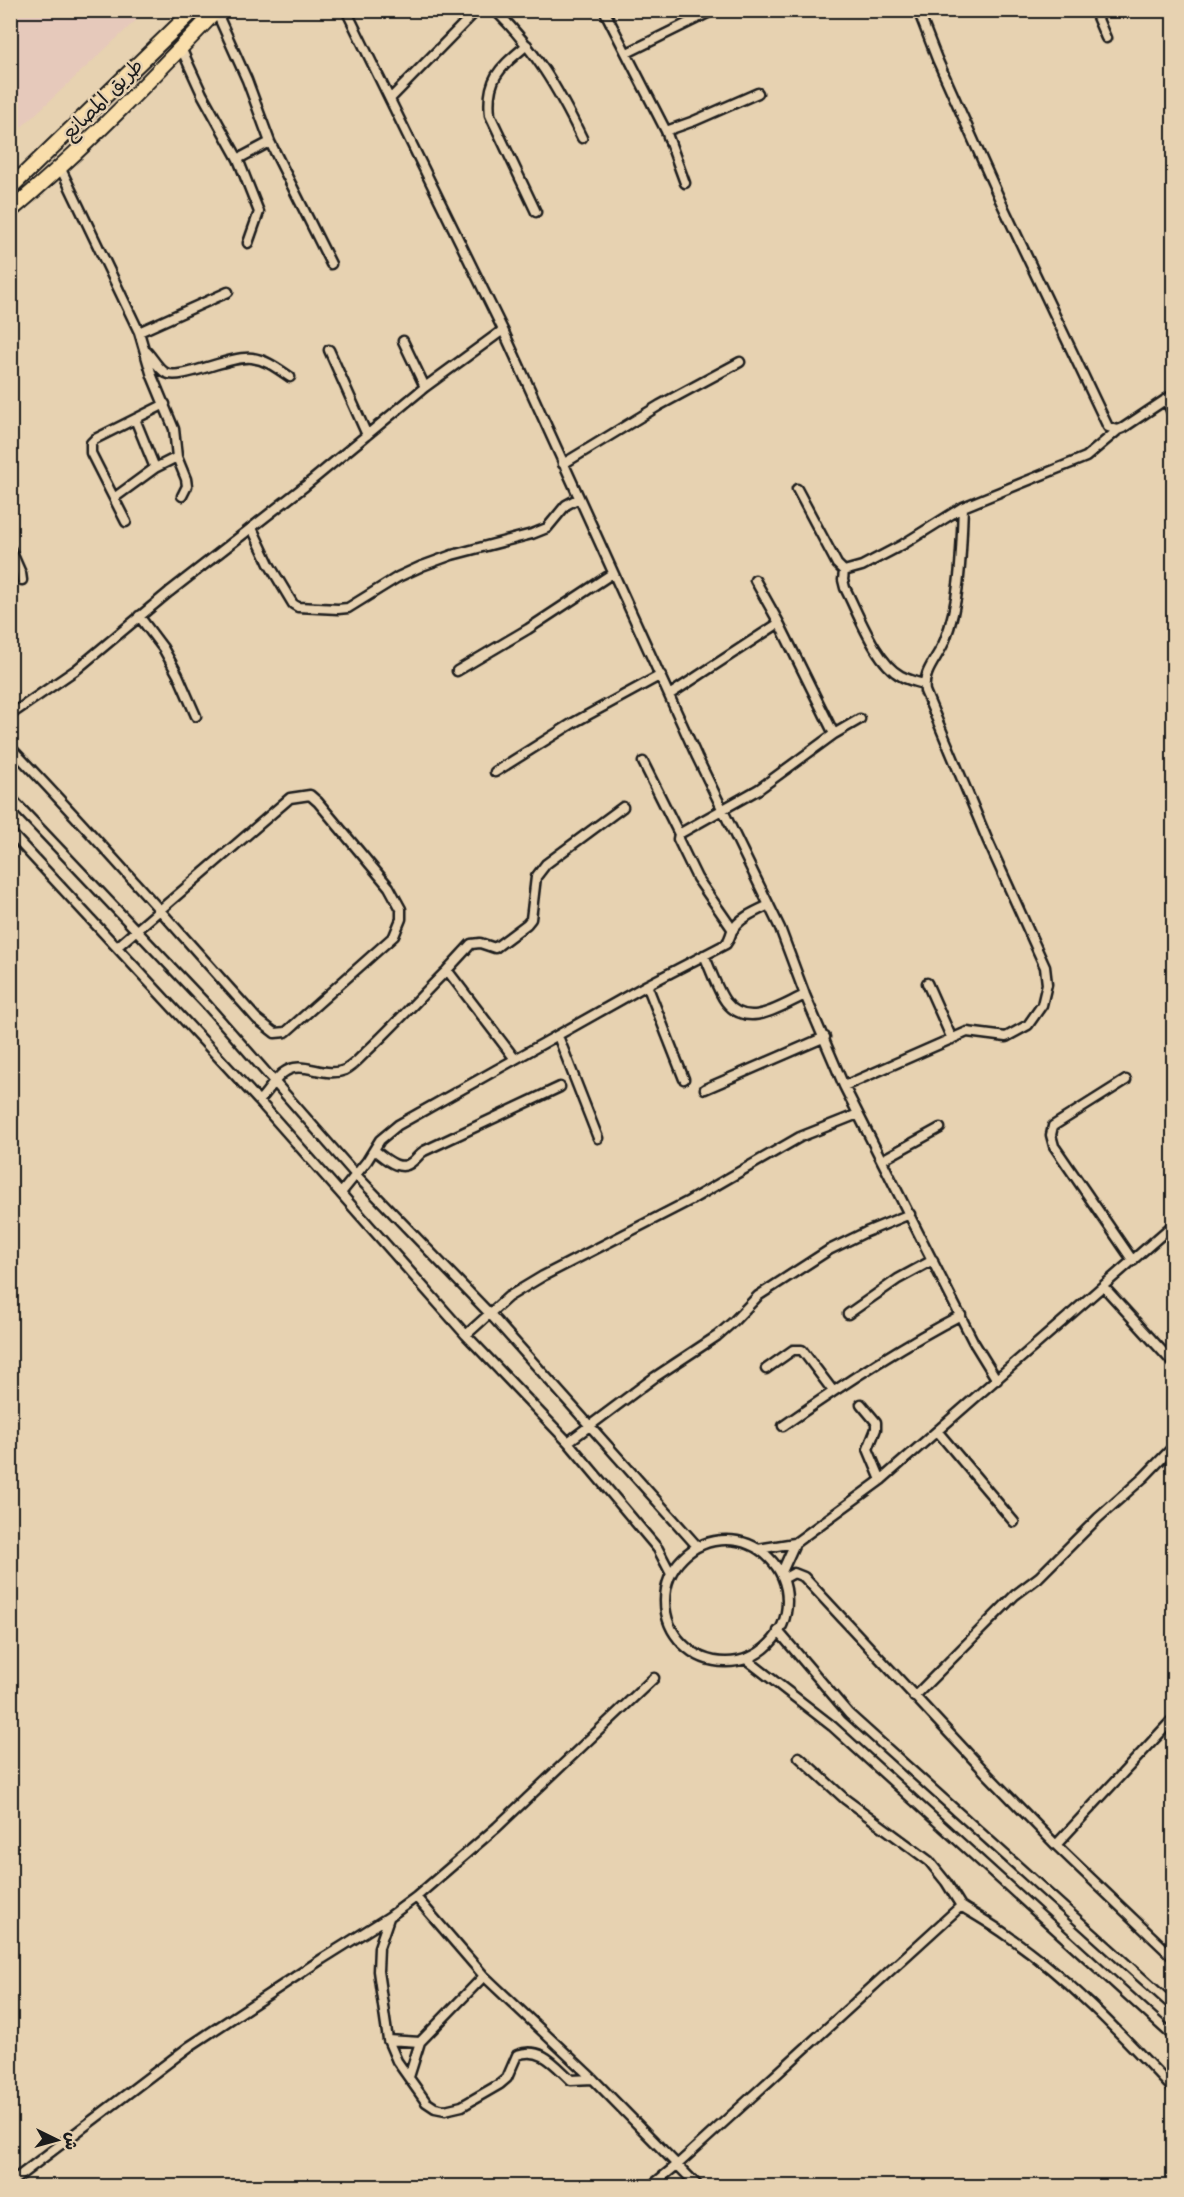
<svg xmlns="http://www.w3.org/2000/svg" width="1184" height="2197" viewBox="0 0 1184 2197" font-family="'Comic Neue','Playpen Sans Arabic',sans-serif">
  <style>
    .built { fill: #e6c9bb }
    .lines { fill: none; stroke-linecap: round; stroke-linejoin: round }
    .minor-casing { stroke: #1c1c1c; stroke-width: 13 }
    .primary-casing { stroke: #1c1c1c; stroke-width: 18 }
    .minor { stroke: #e7d2b1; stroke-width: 8 }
    .primary { stroke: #f9deab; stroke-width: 14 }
    .labels { text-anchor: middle; stroke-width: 5; stroke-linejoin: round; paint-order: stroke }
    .street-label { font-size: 20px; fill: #1c1c1c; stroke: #e7d2b1 }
  </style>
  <rect width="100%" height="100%" fill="#e7d2b1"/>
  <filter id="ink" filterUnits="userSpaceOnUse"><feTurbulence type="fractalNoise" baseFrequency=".0167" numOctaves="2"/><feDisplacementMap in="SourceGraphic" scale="12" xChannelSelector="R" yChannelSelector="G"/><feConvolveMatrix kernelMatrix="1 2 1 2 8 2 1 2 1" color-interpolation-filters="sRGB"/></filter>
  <g filter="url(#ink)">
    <path class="built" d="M 11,10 L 146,10 L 146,11 L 11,137 Z"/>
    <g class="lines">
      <g class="minor-casing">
        <path id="minor" d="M 346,10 L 503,330 L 697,757 L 780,928 L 805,995 L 844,1086 L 973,1341 L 997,1380
          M 495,10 C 536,51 557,87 582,138
          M 604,10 L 666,131 L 685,183
          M 918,10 L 937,59 L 1001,202 L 1108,427 L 1118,430 L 1123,428 L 1174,394
          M 1094,10 L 1106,38
          M 216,11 L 247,80 L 270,142 L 331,264
          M 527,45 C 501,67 486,77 490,115 L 536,212
          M 181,48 L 202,94 L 238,159 L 259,212 L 248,243
          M 627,53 L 714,10
          M 390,99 L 477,10
          M 666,131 L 694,121 L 758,93
          M 238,159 L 270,142
          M 60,167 L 139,332 L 152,376 L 174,429 L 177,457 L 186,479 L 187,486 L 182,496
          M 139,332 L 228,292
          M 403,341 L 425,387
          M 329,350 L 367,435
          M 147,352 C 153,358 158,369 166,373 C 181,381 230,355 252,358 C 267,360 278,369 290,377
          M 1166,399 L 1174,417
          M 135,419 L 155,468
          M 563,464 L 660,405 L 740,362
          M 797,489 L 837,564 L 844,571 L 862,566 L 902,545 L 963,507
          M 114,498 L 155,468 L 177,457
          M 126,522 L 91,453 L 91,443 L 95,439 L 165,404
          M 252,528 L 269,564 L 293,604 L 298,607 L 338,609 L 348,608 L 398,577 L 422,566 L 452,555 L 532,534 L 547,528 L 566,505 L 579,498
          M 10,548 L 21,573 L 22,580
          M 844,571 L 843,580 L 845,588 C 858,613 876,663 901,676 C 908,680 916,682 924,684
          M 755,580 L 779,623 L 834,734
          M 139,616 L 163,648 L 178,675 L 196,716
          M 457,671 L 528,629 L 613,573
          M 669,695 L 779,623
          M 10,715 L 77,669 L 169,592 L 305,486 L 425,387 L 503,330
          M 10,747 C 95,835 175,928 257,1019 L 275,1033 L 286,1032 L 394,936 L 401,919 L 401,909 L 389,887 L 318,802 L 310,795 L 290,798 L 117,947
          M 643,762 L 679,834
          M 495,772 L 573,723 L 661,675
          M 10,797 L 207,1005 L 356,1175 L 491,1315 L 697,1546
          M 10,832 L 259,1101 L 466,1335 L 568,1442 L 658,1549 L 671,1574
          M 733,930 L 697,878 L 678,839 L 679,834 L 759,789 L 834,734 L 860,719
          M 704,955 C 710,968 718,992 726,1002 C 748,1030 780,1006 805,995
          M 447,970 L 471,944 L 480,943 L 495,948 L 527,924 L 531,919 L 536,877 L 546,864 L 623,807
          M 927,983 L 952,1039
          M 647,985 L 684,1079
          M 558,1036 L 598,1138
          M 1126,1080 L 1053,1126 L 1051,1135 L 1054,1146 L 1133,1261
          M 844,1086 L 967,1032 L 1006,1037 L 1028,1025 L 1042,1005 L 1047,984 L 1045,967 L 987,839 L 925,691 C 922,672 938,658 945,640 C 961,598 961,552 963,507 L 1086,457 L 1118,430
          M 705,1089 L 825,1037
          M 259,1101 C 267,1093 275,1079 283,1073 C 302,1058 323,1079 345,1070 C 353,1066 360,1058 366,1052 C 394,1026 420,997 447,970 L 515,1059
          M 374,1150 C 385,1158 400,1174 413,1161 C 418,1157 419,1154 424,1151 L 560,1087
          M 882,1160 L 940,1128
          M 341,1193 L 367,1161 L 380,1140 L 398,1125 L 647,985 L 726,944 C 730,939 730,936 732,931 C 739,918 756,911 769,905
          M 1103,1286 L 1174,1364
          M 848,1314 L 898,1279 L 933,1260
          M 466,1335 L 508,1297 L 543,1276 L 689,1201 L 800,1137 L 858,1114
          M 766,1369 L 793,1350 L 802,1350 L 833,1391
          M 861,1404 L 876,1422 L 876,1429 L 868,1449 L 881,1480
          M 783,1426 C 840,1386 899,1347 961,1315
          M 938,1432 L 1014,1522
          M 568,1442 L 655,1377 L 717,1336 L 734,1321 L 758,1296 L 829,1250 L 866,1232 L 910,1214
          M665 1601a61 61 0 1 1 122 0a61 61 0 1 1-122 0Z
          M 758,1549 L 795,1543 L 881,1480 L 1174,1224
          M 781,1574 L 795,1543
          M 783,1579 L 794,1573 L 804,1577 L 988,1775 L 1056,1845 L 1174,1958
          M 778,1631 L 849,1714 L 1174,2007
          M 746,1659 L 832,1726 L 1174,2037
          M 914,1697 L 1015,1595 L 1039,1577 L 1098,1518 L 1144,1477 L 1174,1446
          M 799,1757 L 845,1799 L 929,1861 L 946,1882 L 961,1906
          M 1056,1845 L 1174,1718
          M 416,1897 L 484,1976 L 593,2079 L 698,2186
          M 389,1918 L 379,1947 L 378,1971 L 388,2040 L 397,2061 L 426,2102 L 435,2108 L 445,2110 L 462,2106 L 500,2084 L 507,2078 L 517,2055 C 541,2046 554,2064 571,2080 L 593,2079
          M 388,2040 L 420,2042
          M 409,2077 L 420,2042 L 484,1976
          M 10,2183 L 190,2046 L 322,1959 L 389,1917 L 416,1897 L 497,1827 L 654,1678
          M 651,2186 L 677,2165 L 961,1906 C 977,1916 993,1925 1008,1936 C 1070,1979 1122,2035 1174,2090"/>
      </g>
      <g class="primary-casing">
        <path id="primary" d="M 10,188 L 194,10
          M 10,211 C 84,149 150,80 217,10"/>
      </g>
      <use href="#minor" class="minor"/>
      <use href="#primary" class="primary"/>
    </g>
  </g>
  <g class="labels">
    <g class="street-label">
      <text transform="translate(102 99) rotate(-45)" y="7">طريق المصانع</text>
    </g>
  </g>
  <rect width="1184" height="2197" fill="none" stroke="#e7d2b1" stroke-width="36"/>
  <rect x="18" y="18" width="1148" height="2161" fill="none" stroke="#1c1c1c" stroke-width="2" filter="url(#ink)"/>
  <g transform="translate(57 2140) rotate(95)" stroke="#e7d2b1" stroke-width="4.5" paint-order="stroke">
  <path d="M0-4.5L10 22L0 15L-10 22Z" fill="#1c1c1c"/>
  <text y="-9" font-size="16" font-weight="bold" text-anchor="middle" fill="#1c1c1c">ش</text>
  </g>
</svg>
